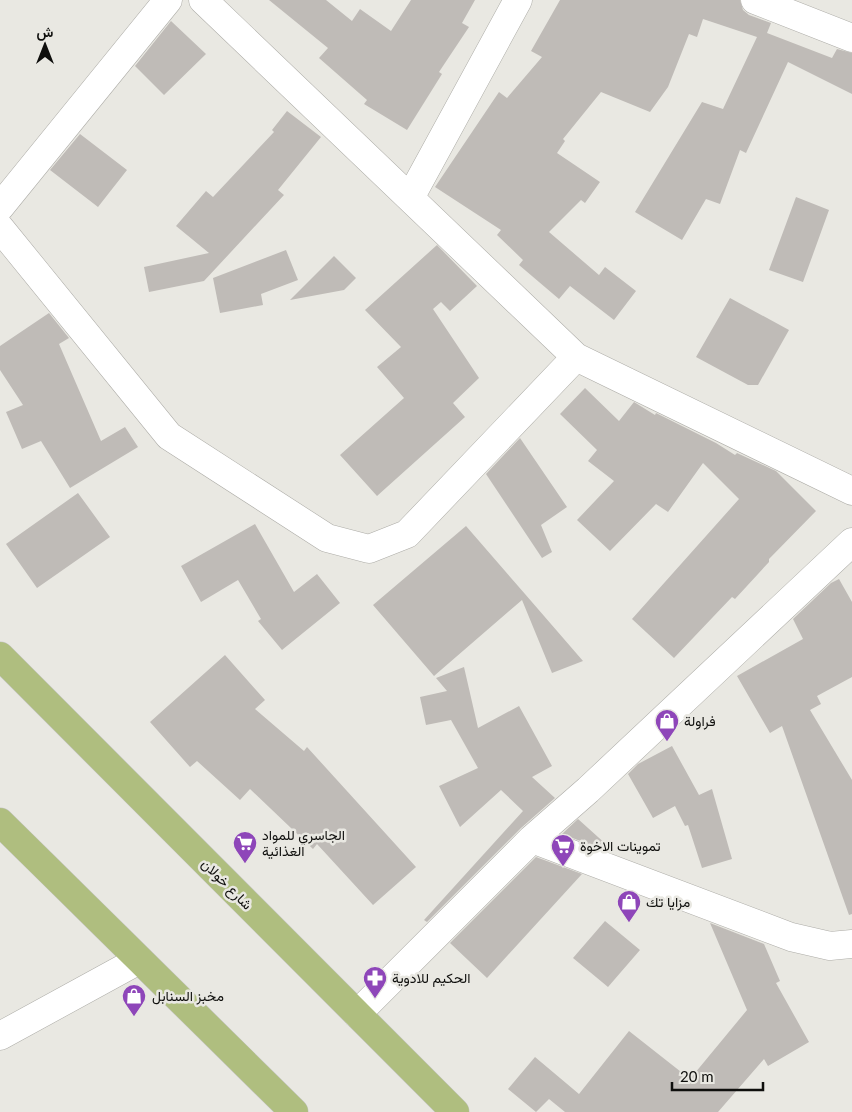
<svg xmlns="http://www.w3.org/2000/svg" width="852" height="1112" viewBox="0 0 852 1112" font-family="Lato,Vazirmatn,sans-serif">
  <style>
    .building { fill: #bfbbb7 }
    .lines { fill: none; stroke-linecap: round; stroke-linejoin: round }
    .street-casing { stroke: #adaca7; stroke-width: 29 }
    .primary-casing { stroke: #c5c5c5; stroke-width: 29 }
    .street { stroke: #fff; stroke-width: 28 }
    .primary { stroke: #afbe7f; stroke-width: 28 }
    .labels { text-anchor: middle; stroke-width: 5; stroke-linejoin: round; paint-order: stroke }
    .poi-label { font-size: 14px; fill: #0f0f0d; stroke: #e9e8e2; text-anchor: start }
    .street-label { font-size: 14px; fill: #0f0f0d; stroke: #e9e8e2 }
  </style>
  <rect width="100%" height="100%" fill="#e9e8e2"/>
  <path class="building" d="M 269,0 L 326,0 L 352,21 L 360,9 L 391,31 L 411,0 L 475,0 L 462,23 L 469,27 L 439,72 L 442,74 L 407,130 L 364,104 L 367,100 L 319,58 L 328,48 Z
    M 560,0 L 740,0 L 743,10 L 749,15 L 771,23 L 767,33 L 832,58 L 837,49 L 852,53 L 852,94 L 788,62 L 746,153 L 740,150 L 720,204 L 706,199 L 682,240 L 635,212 L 702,102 L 723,109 L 757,37 L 703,19 L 697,37 L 689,34 L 668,87 L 650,112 L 601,92 L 563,139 L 565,141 L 557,153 L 600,182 L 585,203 L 581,200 L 549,232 L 599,275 L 605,267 L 636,291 L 614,320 L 570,286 L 559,299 L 519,265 L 523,260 L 497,235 L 501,230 L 435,187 L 499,92 L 507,98 L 542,57 L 531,51 Z
    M 171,21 L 206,54 L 164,95 L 135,66 Z
    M 287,111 L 321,137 L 278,190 L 284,195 L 204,281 L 149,292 L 144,267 L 209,253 L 176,226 L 206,191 L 213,197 L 274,132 L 272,130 Z
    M 80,134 L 127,170 L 98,207 L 50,170 Z
    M 796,197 L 829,210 L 803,282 L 769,270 Z
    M 437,245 L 477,286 L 450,311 L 441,302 L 433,309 L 479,378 L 453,403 L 465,417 L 377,496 L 340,455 L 404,398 L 377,367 L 401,347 L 365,310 Z
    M 286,250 L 298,280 L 261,294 L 263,305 L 220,313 L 213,278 Z
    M 334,256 L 356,278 L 344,290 L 290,300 Z
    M 730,298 L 789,330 L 758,385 L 748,385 L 696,357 Z
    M 49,313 L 69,338 L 59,344 L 101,441 L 125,427 L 138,447 L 70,488 L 41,441 L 22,449 L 6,412 L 23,405 L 0,370 L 0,346 Z
    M 585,388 L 619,421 L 634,402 L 655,415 L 656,413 L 716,443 L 735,455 L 737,453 L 776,471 L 816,511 L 769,559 L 769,562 L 735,599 L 732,597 L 674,658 L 632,619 L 739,499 L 703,463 L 668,512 L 656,504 L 610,551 L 577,520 L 614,481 L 588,461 L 597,450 L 560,414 Z
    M 520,438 L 567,507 L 541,525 L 552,552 L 542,558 L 486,474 Z
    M 78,493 L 110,537 L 37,588 L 6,544 Z
    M 255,524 L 294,592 L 317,574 L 340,603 L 282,650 L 258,621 L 261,619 L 238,580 L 201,602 L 181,566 Z
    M 466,526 L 525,594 L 583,661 L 552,673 L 522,600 L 434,676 L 373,605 Z
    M 839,579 L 852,602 L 852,677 L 817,696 L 821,704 L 810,710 L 852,780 L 852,914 L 849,915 L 782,726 L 770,733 L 737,676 L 803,639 L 793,619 L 831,583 Z
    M 225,655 L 265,700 L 255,709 L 304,751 L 307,747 L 416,867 L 373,905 L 317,844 L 313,849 L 250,789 L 240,800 L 197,761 L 190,767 L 150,722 Z
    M 464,667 L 478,728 L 519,706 L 552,766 L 532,777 L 555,798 L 521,828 L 427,922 L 424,920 L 523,811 L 501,790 L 460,827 L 439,786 L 478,768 L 451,720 L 426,725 L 420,697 L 447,691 L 436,678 Z
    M 672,746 L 699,795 L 712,789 L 732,859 L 702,868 L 688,825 L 685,826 L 675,806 L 653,818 L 628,774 L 638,764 Z
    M 578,819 L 608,846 L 604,850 L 562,834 Z
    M 536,857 L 582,874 L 487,978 L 450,943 Z
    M 605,921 L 640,950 L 608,987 L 573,958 Z
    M 710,923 L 764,944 L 780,981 L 776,983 L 809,1042 L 768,1066 L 764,1059 L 718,1112 L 565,1112 L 549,1099 L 536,1112 L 508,1089 L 535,1057 L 579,1094 L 629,1031 L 690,1079 L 747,1010 Z"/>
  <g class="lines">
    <g class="street-casing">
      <path id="street" d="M 203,0 L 576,357 L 852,491
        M 755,0 L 852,38
        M 410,198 L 518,0
        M 0,207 L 168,0
        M 0,228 L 169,436 L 327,538 L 369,549 L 407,534 L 576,357
        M 532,839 L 791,937 L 830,946 L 852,944
        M 357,1014 L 532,839 L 588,790 L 852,542
        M 0,1036 L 139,960"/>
    </g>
    <g class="primary-casing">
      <path id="primary" d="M 0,656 L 455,1112
        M 0,822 L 294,1112"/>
    </g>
    <use href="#street" class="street"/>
    <use href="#primary" class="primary"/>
  </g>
  <defs>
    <g id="shop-pin" transform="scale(1.25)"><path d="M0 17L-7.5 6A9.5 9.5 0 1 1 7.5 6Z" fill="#8e46b9" stroke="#e9e8e2"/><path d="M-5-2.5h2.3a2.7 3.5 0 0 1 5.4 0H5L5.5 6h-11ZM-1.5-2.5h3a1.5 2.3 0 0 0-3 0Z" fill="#fff"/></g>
    <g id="supermarket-pin" transform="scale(1.25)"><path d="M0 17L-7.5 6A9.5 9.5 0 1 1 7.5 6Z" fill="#8e46b9" stroke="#e9e8e2"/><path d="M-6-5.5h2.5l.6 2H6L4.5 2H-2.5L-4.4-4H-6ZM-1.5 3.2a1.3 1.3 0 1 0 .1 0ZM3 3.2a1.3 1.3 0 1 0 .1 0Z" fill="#fff"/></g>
    <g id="pharmacy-pin" transform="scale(1.25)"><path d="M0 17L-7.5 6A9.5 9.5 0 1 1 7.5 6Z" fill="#8e46b9" stroke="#e9e8e2"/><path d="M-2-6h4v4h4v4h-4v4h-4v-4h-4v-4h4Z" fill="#fff"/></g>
  </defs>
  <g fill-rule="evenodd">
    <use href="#shop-pin" x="667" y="721"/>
    <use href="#supermarket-pin" x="245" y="843"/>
    <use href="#supermarket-pin" x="563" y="846"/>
    <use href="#shop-pin" x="629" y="902"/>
    <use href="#pharmacy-pin" x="375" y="978"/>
    <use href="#shop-pin" x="134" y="996"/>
  </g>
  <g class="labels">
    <g class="poi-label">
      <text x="684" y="726">فراولة</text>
      <text x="262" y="840">الجاسري للمواد<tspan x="262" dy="16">الغذائية</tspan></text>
      <text x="580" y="851">تموينات الاخوة</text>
      <text x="646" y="907">مزايا تك</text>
      <text x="392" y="983">الحكيم للادوية</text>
      <text x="152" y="1001">مخبز السنابل</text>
    </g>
    <g class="street-label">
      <text transform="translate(227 884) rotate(45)" y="5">شارع خولان</text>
    </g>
  </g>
  <g transform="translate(45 45)" stroke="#e9e8e2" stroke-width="4" paint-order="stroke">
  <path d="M0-4L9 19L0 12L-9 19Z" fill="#0f0f0d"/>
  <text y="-8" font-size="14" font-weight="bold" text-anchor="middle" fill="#0f0f0d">ش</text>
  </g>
  <path d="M672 1082v8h91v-8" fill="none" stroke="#0f0f0d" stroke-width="2.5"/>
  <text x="680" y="1082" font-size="15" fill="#0f0f0d" stroke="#e9e8e2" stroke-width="4" paint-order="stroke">20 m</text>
</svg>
